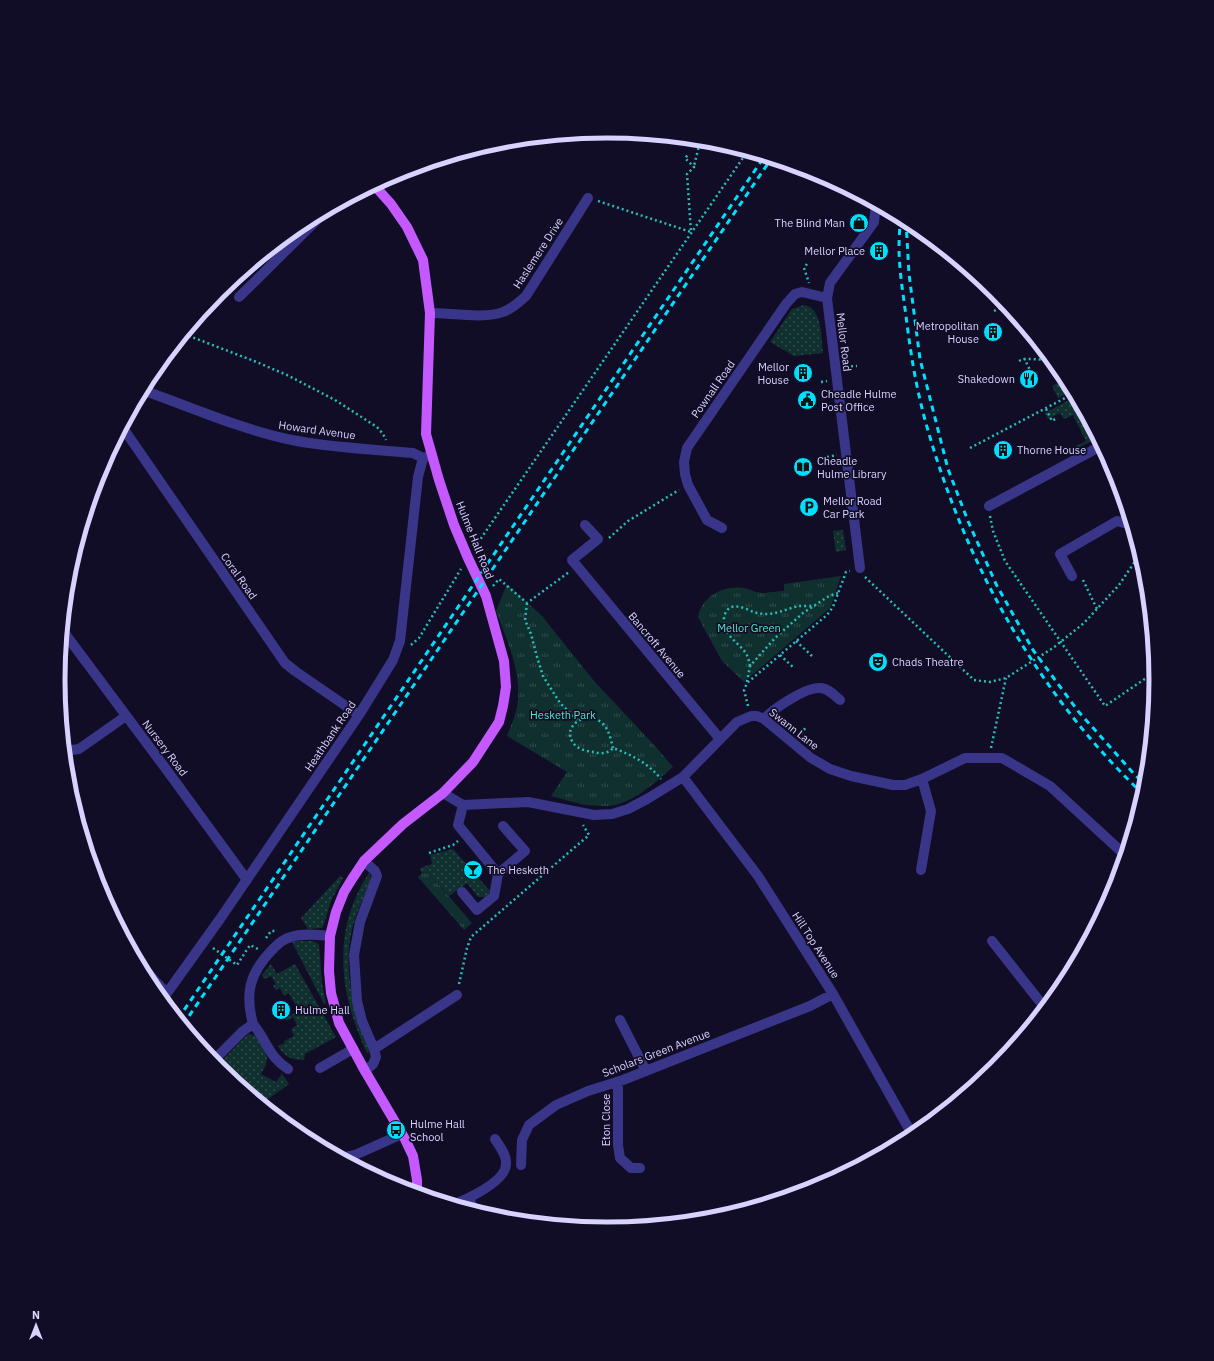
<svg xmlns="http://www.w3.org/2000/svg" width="1214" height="1361" viewBox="0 0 1214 1361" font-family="'IBM Plex Sans',sans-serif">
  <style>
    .grass { fill: url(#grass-dots) }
    .park { fill: url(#park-tufts) }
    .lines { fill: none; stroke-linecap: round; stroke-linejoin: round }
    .path { stroke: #27beb8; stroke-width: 2.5; stroke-dasharray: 2 3; stroke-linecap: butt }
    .minor { stroke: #393588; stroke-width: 10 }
    .major { stroke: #c459ff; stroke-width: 10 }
    .rail { stroke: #00dffd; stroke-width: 3; stroke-dasharray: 6 5; stroke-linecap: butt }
    .labels { text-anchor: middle; stroke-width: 3.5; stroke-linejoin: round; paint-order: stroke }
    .poi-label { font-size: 11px; fill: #d8d2ff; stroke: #120d26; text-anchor: start }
    .street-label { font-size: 11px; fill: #d8d2ff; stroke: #120d26 }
    .park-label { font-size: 11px; fill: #55e7c5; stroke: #120d26 }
    .rim { fill: none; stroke: #d8d2ff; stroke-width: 5 }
  </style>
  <defs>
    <pattern id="grass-dots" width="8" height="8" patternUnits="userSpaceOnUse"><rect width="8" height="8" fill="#10302f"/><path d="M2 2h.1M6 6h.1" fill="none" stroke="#324d4e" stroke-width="1.8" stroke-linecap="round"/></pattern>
    <pattern id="park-tufts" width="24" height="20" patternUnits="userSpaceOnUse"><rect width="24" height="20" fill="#10302f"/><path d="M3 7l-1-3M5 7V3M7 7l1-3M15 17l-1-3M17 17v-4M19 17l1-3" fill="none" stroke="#324d4e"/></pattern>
  </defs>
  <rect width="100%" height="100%" fill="#120d26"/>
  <path class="grass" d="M 804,305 C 823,308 821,339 823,353 L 794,356 L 770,342 L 792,309 Z
    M 1060,382 L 1066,394 L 1058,398 L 1052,386 Z
    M 1069,400 L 1079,416 L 1092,430 L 1097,438 L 1067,454 L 1065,452 L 1086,441 L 1073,415 L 1064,419 L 1060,413 L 1048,419 L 1045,413 Z
    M 843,530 L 846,550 L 836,552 L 833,531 Z
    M 453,849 L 490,891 L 487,897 L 478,897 L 467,883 L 449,896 L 428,872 L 422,873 L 420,868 L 432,864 L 430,855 Z
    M 369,873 C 371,876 371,878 370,882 C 369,888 365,893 363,899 C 359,907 356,916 353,925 C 342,966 353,1011 369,1050 L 369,1052 L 367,1053 C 339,994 331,930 369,873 Z
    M 340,876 L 343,878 L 331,901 L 323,927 L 321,928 L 308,929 L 301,918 Z
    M 297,941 L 313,941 L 319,944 L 322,984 L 326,1003 L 324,1004 L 292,942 Z
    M 271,964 L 277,974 L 295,964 L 336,1037 L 305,1054 L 304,1060 C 292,1060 284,1057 278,1046 L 285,1043 L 284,1041 L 294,1036 L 291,1029 L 297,1025 L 293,1017 L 286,1021 L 285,1018 L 297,1012 L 295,1006 L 296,1006 L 289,993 L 284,996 L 280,988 L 276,990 L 273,986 L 276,984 L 271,976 L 264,979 L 262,975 Z
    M 248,1034 L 256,1036 C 266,1052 272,1057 261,1074 L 276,1082 L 282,1074 L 289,1084 L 261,1104 L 217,1066 Z"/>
  <path class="park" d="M 841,576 L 831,606 L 829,609 L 744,682 L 722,661 L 698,617 C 702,596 723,585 744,588 C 750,589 756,593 762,593 C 767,593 777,591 784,591 L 784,584 Z
    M 507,584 L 542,616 L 594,681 L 655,746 L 673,767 C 654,783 633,804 608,806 C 588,807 569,801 551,796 L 567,772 L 507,736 C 511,726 515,717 517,707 C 523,674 507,641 496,611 Z
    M 428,872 L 472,923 L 464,930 L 418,877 L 422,873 Z"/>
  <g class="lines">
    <path class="path" d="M 694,140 L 699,146 L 694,166
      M 598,201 L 691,232 L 687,174 L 694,167 L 685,158 L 689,154
      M 807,264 L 804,268 L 809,283
      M 994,311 L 1006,305
      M 184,334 L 254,361 L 287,375 L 335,400 L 377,427 L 383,434 L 386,440
      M 1024,358 L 1031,372 L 1029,373
      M 1019,361 C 1029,356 1039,362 1049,358
      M 846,367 L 857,366
      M 821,382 L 827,381
      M 824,406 L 830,405
      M 1046,409 L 1052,421 L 1057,418
      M 970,448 L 1067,397
      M 827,457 L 837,455
      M 990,516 L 993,531 L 1005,561 L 1105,706 L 1155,672
      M 609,538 L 628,521 L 679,490
      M 475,547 L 747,152
      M 865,577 L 974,680 L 990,682 L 1006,678 L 1053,648 L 1084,623 L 1119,585 L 1140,554
      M 1083,580 L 1097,609
      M 493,586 L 499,579 L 527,603 L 569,572
      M 527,603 L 525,620 L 531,634 L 537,657 L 543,676 L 560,703 L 577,720
      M 796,641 L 812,656
      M 411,645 L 419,638 L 461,569
      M 780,655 L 794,668
      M 750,666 C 749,661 748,656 745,652 C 739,644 730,639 726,629 C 724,624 723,618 725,614 C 731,600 745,609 754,612 C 759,614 764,614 769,614 C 780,613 789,608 799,606 C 804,606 810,606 815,606
      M 747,682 L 750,666 L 775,638 L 803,613 L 829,596 L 838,593
      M 748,706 L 744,690 L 747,683 L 827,615 L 833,607 L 846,572 L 850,571
      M 801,734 L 806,727
      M 613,748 C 611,740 609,729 602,723 C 586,709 560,727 574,744 C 579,750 587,751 593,752 C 600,754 608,754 613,748 C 632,755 648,763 661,779
      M 991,748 L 1006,678
      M 429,853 L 453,845 L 458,841
      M 266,938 L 271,931 L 276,931
      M 213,948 L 237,965 L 250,945 L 258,949
      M 459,984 L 467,948 L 471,937 L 589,835 L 583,825"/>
    <path class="minor" d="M 239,297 L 326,211
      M 430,313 C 450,313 486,319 503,312 C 512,309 519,302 526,296 L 588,198
      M 1063,375 L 1069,386
      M 142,392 L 151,393 C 197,410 244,430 292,440 C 331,448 373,449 413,453 L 423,458
      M 123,428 L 285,663 L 295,671 L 359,715
      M 989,506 L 1101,446
      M 585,525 L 598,539 L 572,560 L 720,739
      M 722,528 L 707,520 L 688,485 L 685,474 L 684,462 L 687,448 L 786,304 L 795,294 L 802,292 L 827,298
      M 860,568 L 827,298 L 830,283 L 874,222 L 876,205
      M 1072,576 L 1060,554 L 1117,521 L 1131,525
      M 63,631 L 166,769 L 247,880
      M 764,719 C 773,709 807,686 821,688 C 829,689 834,695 840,700
      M 65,751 L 79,749 L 126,716
      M 683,777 L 758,876 L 833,994 L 913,1136
      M 443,793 L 463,805 L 528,802 L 594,815 L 612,814 L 628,809 L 647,799 L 683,777 L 737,722 L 751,716 L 757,716 L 764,719 L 811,758 L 830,769 L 851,776 L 893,785 L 905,785 L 922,779 L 965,758 L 1002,758 L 1050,786 L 1125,855
      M 463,805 L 458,825 L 498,874 L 525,851 L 503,826
      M 364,861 L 375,871 L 377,876 L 360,922 L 354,955 L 357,1001 L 362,1021 L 374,1049 L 376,1057 L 373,1064 L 365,1071
      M 921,870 L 931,811 L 922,779
      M 462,892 L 477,910 L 494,896 L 498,874
      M 992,941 L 1045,1008
      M 137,960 L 156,982 L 167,993
      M 162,1000 L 220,919 L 359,715 L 393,660 L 400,641 L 418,477 L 423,458 L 432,455
      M 620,1020 L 646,1071
      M 253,1024 C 267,1041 269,1057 288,1069
      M 374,1049 L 457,995
      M 213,1061 L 243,1031 L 253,1024 C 245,994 249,974 271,951 C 277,945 282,939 291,937 C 303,933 317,935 330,936
      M 320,1068 L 353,1049
      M 618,1082 L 618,1145 L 620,1158 L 631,1168 L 640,1168
      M 341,1158 L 355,1155 L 402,1134
      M 521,1165 L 522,1140 L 529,1125 L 556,1105 L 588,1091 L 623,1080 L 810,1006 L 833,994
      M 469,1198 L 474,1211
      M 453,1205 C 467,1199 506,1182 506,1164 C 507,1155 499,1146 495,1139"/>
    <path class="major" d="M 374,185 L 391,204 L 407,227 L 423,260 L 430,313 L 426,434 L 439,480 L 454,525 L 468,558 L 486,596 L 504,661 L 506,687 L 503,706 L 499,722 L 473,762 L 443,793 L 403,824 L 364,861 L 352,879 L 344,892 L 336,912 L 330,936 L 329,971 L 331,993 L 339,1023 L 365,1071 L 405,1139 L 413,1156 L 417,1180 L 417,1194"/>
    <path class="rail" d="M 900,218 C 900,227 899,237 899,247 C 899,272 904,299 907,324 C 911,355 916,386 924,416 C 962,558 1036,693 1143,794
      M 906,221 L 909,274 L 920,359 L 948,469 L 968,521 L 996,584 L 1033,650 L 1078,711 L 1135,775 L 1146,785
      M 178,1019 L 764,157
      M 183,1025 L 771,159"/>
  </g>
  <defs>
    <g id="shop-disc" transform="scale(1)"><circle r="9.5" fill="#00dffd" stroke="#120d26"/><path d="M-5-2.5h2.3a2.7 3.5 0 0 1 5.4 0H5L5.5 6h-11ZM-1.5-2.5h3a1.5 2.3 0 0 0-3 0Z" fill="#111"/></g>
    <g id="building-disc" transform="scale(1)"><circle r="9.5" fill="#00dffd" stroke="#120d26"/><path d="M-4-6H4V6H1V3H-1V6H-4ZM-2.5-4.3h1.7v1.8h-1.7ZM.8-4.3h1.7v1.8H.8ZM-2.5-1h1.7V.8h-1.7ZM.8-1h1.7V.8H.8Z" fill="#111"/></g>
    <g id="restaurant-disc" transform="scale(1)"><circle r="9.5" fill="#00dffd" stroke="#120d26"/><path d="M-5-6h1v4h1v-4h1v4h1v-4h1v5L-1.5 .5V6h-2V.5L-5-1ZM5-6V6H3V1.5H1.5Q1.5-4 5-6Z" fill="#111"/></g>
    <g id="civic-disc" transform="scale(1)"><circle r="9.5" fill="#00dffd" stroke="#120d26"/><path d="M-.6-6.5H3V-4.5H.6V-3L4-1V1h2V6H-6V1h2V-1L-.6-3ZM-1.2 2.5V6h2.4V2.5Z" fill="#111"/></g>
    <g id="library-disc" transform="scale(1)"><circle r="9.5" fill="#00dffd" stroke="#120d26"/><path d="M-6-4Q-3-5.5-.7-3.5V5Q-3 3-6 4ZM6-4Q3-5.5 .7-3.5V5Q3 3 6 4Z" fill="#111"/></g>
    <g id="parking-disc" transform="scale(1)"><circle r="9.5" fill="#00dffd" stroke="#120d26"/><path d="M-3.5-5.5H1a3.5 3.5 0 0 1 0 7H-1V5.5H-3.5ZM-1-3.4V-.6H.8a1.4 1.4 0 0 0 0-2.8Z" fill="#111"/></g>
    <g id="theatre-disc" transform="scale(1)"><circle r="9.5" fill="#00dffd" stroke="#120d26"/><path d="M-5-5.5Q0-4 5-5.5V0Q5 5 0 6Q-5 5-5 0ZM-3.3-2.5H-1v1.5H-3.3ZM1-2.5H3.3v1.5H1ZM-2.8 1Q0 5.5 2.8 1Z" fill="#111"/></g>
    <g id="bar-disc" transform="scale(1)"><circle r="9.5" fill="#00dffd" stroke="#120d26"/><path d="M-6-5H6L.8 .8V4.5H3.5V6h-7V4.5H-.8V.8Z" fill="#111"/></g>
    <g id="bus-disc" transform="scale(1)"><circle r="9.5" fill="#00dffd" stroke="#120d26"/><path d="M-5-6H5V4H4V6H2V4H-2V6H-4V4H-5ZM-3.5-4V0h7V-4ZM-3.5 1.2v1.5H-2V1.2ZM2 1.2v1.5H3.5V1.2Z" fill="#111"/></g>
  </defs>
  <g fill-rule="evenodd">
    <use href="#shop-disc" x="859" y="223"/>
    <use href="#building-disc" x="879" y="251"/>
    <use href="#building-disc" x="993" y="332"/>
    <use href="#building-disc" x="803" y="373"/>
    <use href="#restaurant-disc" x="1029" y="379"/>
    <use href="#civic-disc" x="807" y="400"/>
    <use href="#building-disc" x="1003" y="450"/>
    <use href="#library-disc" x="803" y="467"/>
    <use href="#parking-disc" x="809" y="507"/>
    <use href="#theatre-disc" x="878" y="662"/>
    <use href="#bar-disc" x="473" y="870"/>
    <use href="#building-disc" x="281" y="1010"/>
    <use href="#bus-disc" x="396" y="1130"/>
  </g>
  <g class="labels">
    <g class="poi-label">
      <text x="845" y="227" text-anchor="end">The Blind Man</text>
      <text x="865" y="255" text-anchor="end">Mellor Place</text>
      <text x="979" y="330" text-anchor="end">Metropolitan<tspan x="979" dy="13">House</tspan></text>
      <text x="789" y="371" text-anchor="end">Mellor<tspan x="789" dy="13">House</tspan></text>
      <text x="1015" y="383" text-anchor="end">Shakedown</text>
      <text x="821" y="398">Cheadle Hulme<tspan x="821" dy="13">Post Office</tspan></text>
      <text x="1017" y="454">Thorne House</text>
      <text x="817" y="465">Cheadle<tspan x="817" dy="13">Hulme Library</tspan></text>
      <text x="823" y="505">Mellor Road<tspan x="823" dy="13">Car Park</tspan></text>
      <text x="892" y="666">Chads Theatre</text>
      <text x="487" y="874">The Hesketh</text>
      <text x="295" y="1014">Hulme Hall</text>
      <text x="410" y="1128">Hulme Hall<tspan x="410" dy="13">School</tspan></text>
    </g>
    <g class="street-label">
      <text transform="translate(538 253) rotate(-57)" y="4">Haslemere Drive</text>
      <text transform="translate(844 342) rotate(83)" y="4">Mellor Road</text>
      <text transform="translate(713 389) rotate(-55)" y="4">Pownall Road</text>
      <text transform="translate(317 430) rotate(8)" y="4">Howard Avenue</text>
      <text transform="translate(475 540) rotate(68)" y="4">Hulme Hall Road</text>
      <text transform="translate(239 576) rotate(55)" y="4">Coral Road</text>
      <text transform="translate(657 645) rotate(50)" y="4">Bancroft Avenue</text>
      <text transform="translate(794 729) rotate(38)" y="4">Swann Lane</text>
      <text transform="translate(330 736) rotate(-56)" y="4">Heathbank Road</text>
      <text transform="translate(165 748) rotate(53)" y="4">Nursery Road</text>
      <text transform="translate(816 945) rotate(57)" y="4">Hill Top Avenue</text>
      <text transform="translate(656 1053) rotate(-21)" y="4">Scholars Green Avenue</text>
      <text transform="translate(606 1120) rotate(-90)" y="4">Eton Close</text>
    </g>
    <g class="park-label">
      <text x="749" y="632">Mellor Green</text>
      <text x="563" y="719">Hesketh Park</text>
    </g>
  </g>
  <path d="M0 0H1214V1361H0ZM65 680a542 542 0 1 1 1084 0a542 542 0 1 1-1084 0Z" fill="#120d26" fill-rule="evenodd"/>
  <path class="rim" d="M65 680a542 542 0 1 1 1084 0a542 542 0 1 1-1084 0Z"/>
  <g transform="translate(36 1325)" stroke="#120d26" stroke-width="3" paint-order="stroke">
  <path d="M0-3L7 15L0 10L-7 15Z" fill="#d8d2ff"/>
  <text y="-6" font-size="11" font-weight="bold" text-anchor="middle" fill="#d8d2ff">N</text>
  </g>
</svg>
